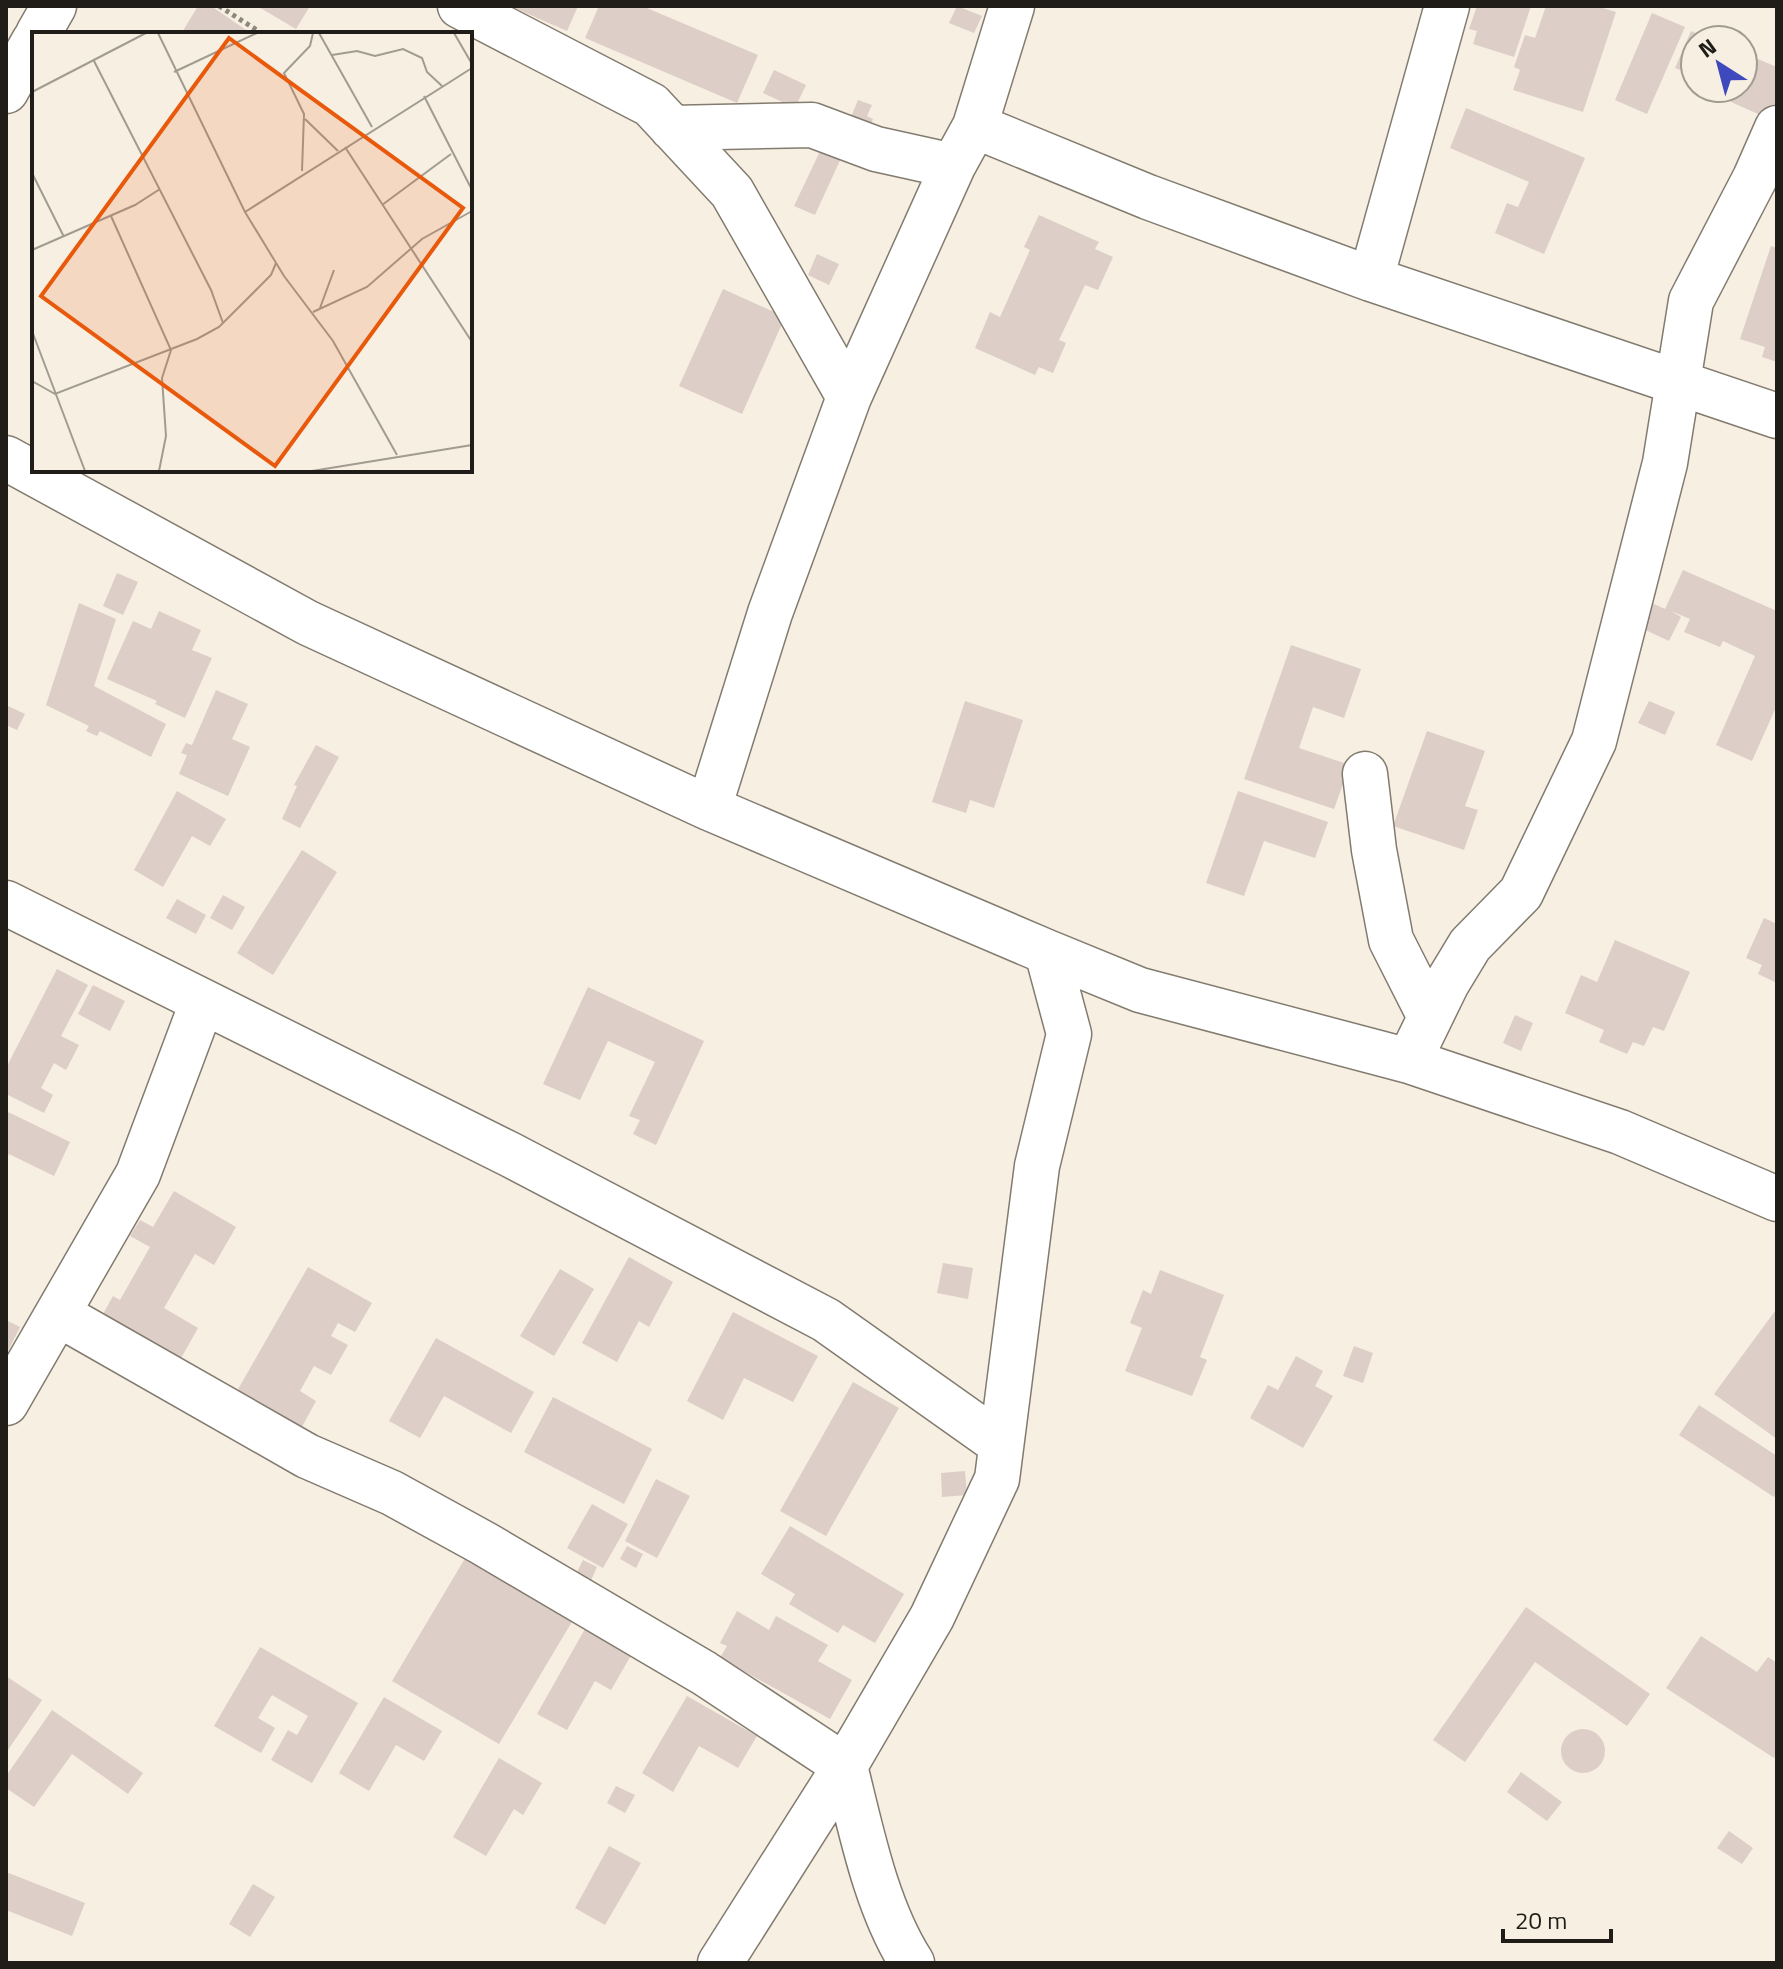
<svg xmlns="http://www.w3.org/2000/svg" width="1783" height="1969" viewBox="0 0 1783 1969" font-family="'Titillium Web',sans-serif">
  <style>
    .building { fill: #ddcec7 }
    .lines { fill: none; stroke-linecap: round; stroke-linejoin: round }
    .minor-casing { stroke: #827b6f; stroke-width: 47 }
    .path { stroke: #8e897f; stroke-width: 5; stroke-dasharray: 4 4; stroke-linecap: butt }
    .minor { stroke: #fff; stroke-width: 44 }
    .inset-road { fill: none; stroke: #a19b91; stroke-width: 2 }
    .view { fill: #e8590c; fill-opacity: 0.15; stroke: #e8590c; stroke-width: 4 }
    .inset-edge { fill: none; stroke: #201d18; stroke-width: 4 }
  </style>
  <rect width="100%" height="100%" fill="#f7efe1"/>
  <path class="building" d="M 198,6 L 211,6 L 252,34 L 181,34 Z
    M 257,6 L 310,6 L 296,29 Z
    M 510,6 L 578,6 L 567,31 Z
    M 599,6 L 642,6 L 758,55 L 737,103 L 585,38 Z
    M 957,6 L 982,16 L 974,33 L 949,23 Z
    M 1477,6 L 1531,6 L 1514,57 L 1473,44 L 1477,31 L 1469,29 Z
    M 1546,6 L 1596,6 L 1616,12 L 1583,112 L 1513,90 L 1520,70 L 1514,67 L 1525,35 L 1535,38 Z
    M 1652,13 L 1685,27 L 1647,114 L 1615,100 Z
    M 1691,31 L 1711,40 L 1695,40 L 1695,76 L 1675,68 Z
    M 1743,53 L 1777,67 L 1777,114 L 1774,121 L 1731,102 L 1734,92 L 1724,88 L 1743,88 Z
    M 774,70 L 806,85 L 795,108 L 763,93 Z
    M 858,100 L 872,105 L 867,116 L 873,119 L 866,137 L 848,124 Z
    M 1466,108 L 1585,158 L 1544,254 L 1495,233 L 1507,203 L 1518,207 L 1529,182 L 1450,148 Z
    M 822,147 L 842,156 L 815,215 L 794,206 Z
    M 1039,215 L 1099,242 L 1095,249 L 1113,257 L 1098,290 L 1085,285 L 1059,340 L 1066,343 L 1053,373 L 1039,367 L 1035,375 L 975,348 L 990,312 L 1000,317 L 1030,250 L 1024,247 Z
    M 1771,246 L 1777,248 L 1777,362 L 1762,357 L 1765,347 L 1740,339 Z
    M 817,254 L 839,264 L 829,285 L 808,275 Z
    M 723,289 L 785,317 L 742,414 L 679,386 Z
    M 1683,570 L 1777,611 L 1777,705 L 1752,761 L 1716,745 L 1755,656 L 1723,641 L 1720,647 L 1684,632 L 1690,619 L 1671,611 L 1681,617 L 1669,641 L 1639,627 L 1652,603 L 1665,609 Z
    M 117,573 L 138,582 L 123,615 L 103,606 Z
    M 79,603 L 116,619 L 94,686 L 166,724 L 151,757 L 100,731 L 97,736 L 86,731 L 89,726 L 46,705 Z
    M 159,611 L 201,630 L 192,650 L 212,658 L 185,718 L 155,704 L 157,701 L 107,679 L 133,621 L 151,629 Z
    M 1291,645 L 1361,669 L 1344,718 L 1313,707 L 1299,748 L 1350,765 L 1334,809 L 1244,779 Z
    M 216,690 L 248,704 L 232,739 L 250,747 L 228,796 L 179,774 L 187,755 L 181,753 L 186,743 L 192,745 Z
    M 965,701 L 1023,720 L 994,808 L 970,800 L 966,813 L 932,802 Z
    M 1649,701 L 1675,712 L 1665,735 L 1638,723 Z
    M 8,706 L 25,714 L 17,730 L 6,725 Z
    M 1427,731 L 1485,751 L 1465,806 L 1478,810 L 1464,850 L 1393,826 Z
    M 316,745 L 339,757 L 300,828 L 282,819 L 297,786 L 294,785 Z
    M 177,791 L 226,819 L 210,846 L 192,836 L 163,887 L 134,870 Z
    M 1238,791 L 1328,822 L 1315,858 L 1264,841 L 1244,896 L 1206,883 Z
    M 302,850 L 337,872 L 273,975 L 237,953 Z
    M 223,895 L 245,907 L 232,930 L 210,918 Z
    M 177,899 L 206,915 L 196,934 L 166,918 Z
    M 1764,918 L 1777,924 L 1777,983 L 1758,974 L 1762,965 L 1746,958 Z
    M 1615,940 L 1690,972 L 1664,1031 L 1653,1027 L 1644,1046 L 1633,1042 L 1627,1054 L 1599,1042 L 1604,1030 L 1565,1013 L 1581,975 L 1597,982 Z
    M 57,969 L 88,985 L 61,1036 L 79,1045 L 66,1070 L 54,1063 L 41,1088 L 53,1095 L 44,1113 L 6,1094 L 6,1068 Z
    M 93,985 L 125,1001 L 110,1031 L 78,1014 Z
    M 588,987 L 704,1041 L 656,1145 L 633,1134 L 640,1120 L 629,1116 L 655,1062 L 608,1041 L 580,1100 L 543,1084 Z
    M 1515,1015 L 1533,1023 L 1521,1051 L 1503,1043 Z
    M 6,1111 L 70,1142 L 54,1176 L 9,1154 L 6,1160 Z
    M 174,1191 L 236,1227 L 214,1265 L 195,1254 L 164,1308 L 198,1328 L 176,1367 L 98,1323 L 113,1296 L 120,1300 L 150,1247 L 130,1236 L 140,1220 L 153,1227 Z
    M 629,1257 L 673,1282 L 649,1327 L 639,1321 L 617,1362 L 582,1343 Z
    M 943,1263 L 973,1268 L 968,1299 L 937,1293 Z
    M 308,1267 L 372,1303 L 355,1332 L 338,1323 L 331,1336 L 348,1345 L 331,1375 L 314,1366 L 300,1391 L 316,1401 L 298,1434 L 233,1398 Z
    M 560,1269 L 594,1289 L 554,1356 L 520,1336 Z
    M 1160,1270 L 1224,1295 L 1200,1357 L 1207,1360 L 1192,1396 L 1125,1371 L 1142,1328 L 1130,1323 L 1143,1290 L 1151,1294 Z
    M 1775,1311 L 1777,1313 L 1777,1439 L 1714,1394 Z
    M 733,1312 L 818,1356 L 793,1402 L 744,1378 L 723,1420 L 687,1401 Z
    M 6,1320 L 20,1327 L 6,1355 Z
    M 436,1338 L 534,1392 L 511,1433 L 444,1396 L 420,1438 L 389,1421 Z
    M 1354,1346 L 1373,1353 L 1363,1383 L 1343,1376 Z
    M 1296,1356 L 1323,1371 L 1315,1386 L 1333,1396 L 1303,1448 L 1250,1418 L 1268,1385 L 1278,1390 Z
    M 853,1382 L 899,1408 L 826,1536 L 780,1511 Z
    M 553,1397 L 652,1449 L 624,1504 L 524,1452 Z
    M 1699,1405 L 1777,1456 L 1777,1493 L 1774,1497 L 1679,1435 Z
    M 965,1471 L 967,1495 L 942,1497 L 941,1473 Z
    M 656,1479 L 690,1496 L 657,1558 L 625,1541 Z
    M 592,1504 L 628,1524 L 603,1568 L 567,1548 Z
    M 790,1526 L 904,1594 L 875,1643 L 843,1625 L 838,1633 L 789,1604 L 795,1594 L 761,1574 Z
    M 627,1546 L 643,1554 L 636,1568 L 620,1559 Z
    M 470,1550 L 573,1620 L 499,1744 L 392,1681 Z
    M 583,1560 L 597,1567 L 589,1585 L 574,1578 Z
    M 1526,1607 L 1650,1694 L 1627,1726 L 1535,1662 L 1465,1762 L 1433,1740 Z
    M 737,1611 L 769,1630 L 776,1616 L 828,1645 L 818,1661 L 852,1680 L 830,1719 L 720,1658 L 727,1646 L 720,1643 Z
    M 586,1627 L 633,1652 L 611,1690 L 595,1681 L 567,1730 L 537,1714 Z
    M 1701,1636 L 1757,1672 L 1768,1657 L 1777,1663 L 1777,1754 L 1774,1758 L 1666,1688 Z
    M 260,1647 L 358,1703 L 312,1783 L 271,1760 L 288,1730 L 297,1735 L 308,1716 L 272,1695 L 258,1718 L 275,1728 L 261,1753 L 214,1726 Z
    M 6,1676 L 42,1700 L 6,1753 Z
    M 687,1696 L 757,1736 L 738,1768 L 699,1746 L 673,1792 L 642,1773 Z
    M 384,1697 L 442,1731 L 424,1761 L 396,1745 L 369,1791 L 339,1773 Z
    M 52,1710 L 143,1773 L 128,1794 L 72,1754 L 34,1807 L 6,1788 L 6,1776 Z
    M1561 1751a22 22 0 1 1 44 0a22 22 0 1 1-44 0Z
    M 499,1758 L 542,1783 L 523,1815 L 514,1809 L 486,1856 L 453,1837 Z
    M 1521,1772 L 1562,1802 L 1547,1821 L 1507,1792 Z
    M 616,1786 L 635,1795 L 625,1813 L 607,1803 Z
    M 1729,1831 L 1753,1848 L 1742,1864 L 1717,1848 Z
    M 609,1846 L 641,1863 L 605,1925 L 575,1908 Z
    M 6,1872 L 85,1903 L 72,1936 L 6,1910 Z
    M 253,1884 L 275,1897 L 250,1937 L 229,1924 Z"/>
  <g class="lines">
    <g class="minor-casing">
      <path id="minor" d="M 460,6 L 651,105 L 732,192 L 849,397
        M 38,34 L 54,6
        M 6,91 L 34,41
        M 975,126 L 1148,197 L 1371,279 L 1777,416
        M 672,128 L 812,125 L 876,149 L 953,166
        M 1371,279 L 1447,6
        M 6,458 L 308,623 L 709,808 L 1047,952 L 1140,990 L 1409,1061 L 1620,1132 L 1777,1199
        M 1365,774 L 1374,850 L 1391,940 L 1430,1017
        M 709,808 L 770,613 L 849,397 L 953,166 L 975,126 L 1012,6
        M 6,903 L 509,1154 L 826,1320 L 1001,1444
        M 1409,1061 L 1447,983 L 1470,945 L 1521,893 L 1594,741 L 1665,463 L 1691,301 L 1755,178 L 1777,128
        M 58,1314 L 307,1456 L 392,1493 L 483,1543 L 704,1673 L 845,1766 C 861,1830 876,1907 912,1963
        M 6,1403 L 138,1174 L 202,1003
        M 720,1963 L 845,1766 L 932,1617 L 997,1479 L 1037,1166 L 1069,1034 L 1047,952"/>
    </g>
    <path class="path" d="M 219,6 L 263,34"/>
    <use href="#minor" class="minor"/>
  </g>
  <g transform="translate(32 32)">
    <rect width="440" height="440" fill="#f7efe1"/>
    <path class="inset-road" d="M 126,1 L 213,180 L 252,244 L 301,309 L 365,423M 287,1 L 340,95M 422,1 L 440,32M 300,23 L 325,19 L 343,24 L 371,17 L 390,26 L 395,40 L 410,54M 62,29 L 179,258 L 191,291M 142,40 L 225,1M 0,60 L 114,1M 392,64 L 440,158M 273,87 L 306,119M 313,115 L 440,310M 270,139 L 272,82 L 252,41 L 278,14 L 281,1M 0,141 L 32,205M 350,173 L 419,122M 213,180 L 440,36M 79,184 L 139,318 L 130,346 L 134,404 L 127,439M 0,218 L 103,173 L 128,157M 288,276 L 302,238M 281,280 L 335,255 L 390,207 L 440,179M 0,299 L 53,439M 0,349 L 23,362 L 165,307 L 187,295 L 239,243 L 244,231M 280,439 L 440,413"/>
    <path class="view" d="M 197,6 L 431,176 L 243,434 L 9,264 Z"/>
    <rect width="440" height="440" class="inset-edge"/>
  </g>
  <rect width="1783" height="1969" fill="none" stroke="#201d18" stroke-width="16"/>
  <g transform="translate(1719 64) rotate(324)"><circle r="38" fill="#f7efe1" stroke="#a19b91" stroke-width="2"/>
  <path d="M0-6L14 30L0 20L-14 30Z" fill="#3d49bd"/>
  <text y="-12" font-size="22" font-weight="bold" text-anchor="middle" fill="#201d18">N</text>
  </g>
  <path d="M1503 1929v12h108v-12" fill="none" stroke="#201d18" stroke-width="4"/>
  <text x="1515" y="1929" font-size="24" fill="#201d18" stroke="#f7efe1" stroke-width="6" paint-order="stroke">20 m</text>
</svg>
